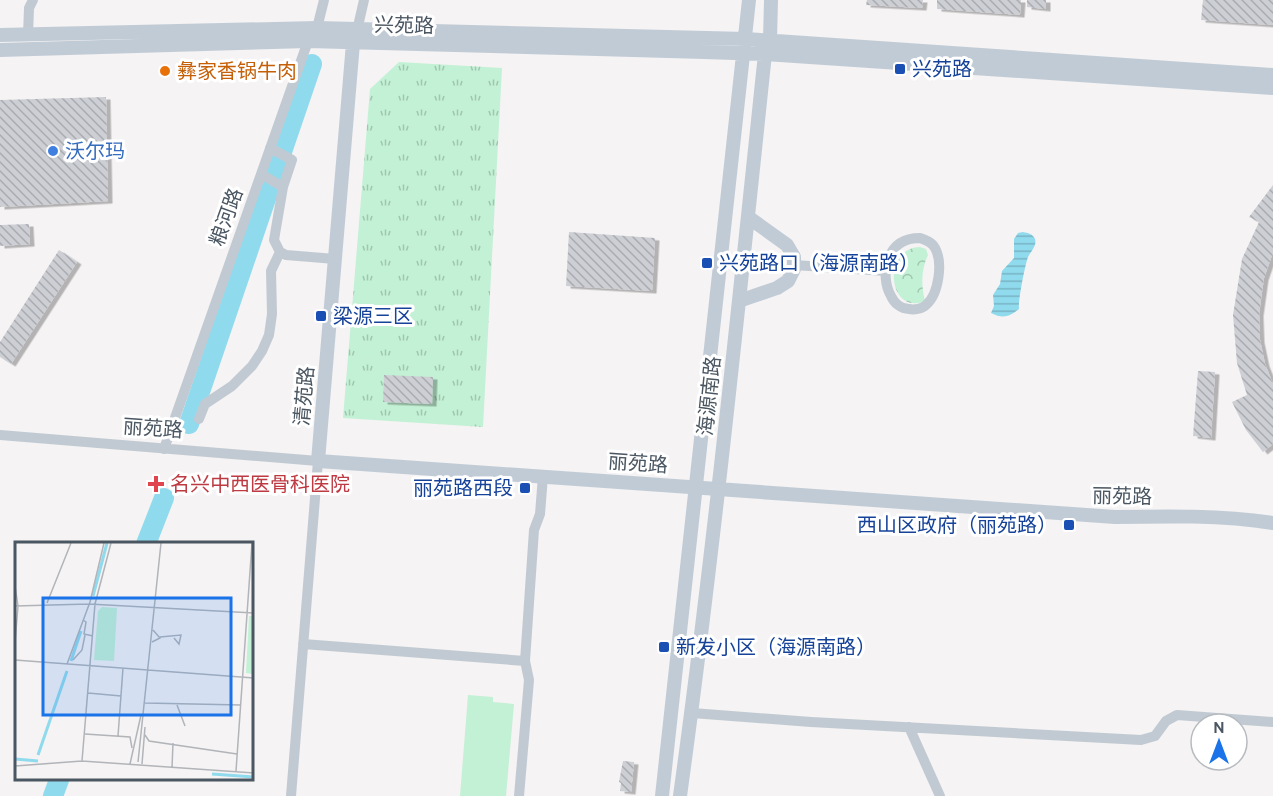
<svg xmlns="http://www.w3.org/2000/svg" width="1273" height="796" viewBox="0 0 1273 796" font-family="Cabin,'Noto Sans SC',sans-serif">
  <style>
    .grass { fill: url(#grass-tufts) }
    .forest { fill: url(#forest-crowns) }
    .park { fill: #c3f1d5 }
    .water { fill: url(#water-rules) }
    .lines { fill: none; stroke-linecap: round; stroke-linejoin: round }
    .river { stroke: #90daee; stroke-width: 20 }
    .building { fill: url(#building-back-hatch); filter: url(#shadow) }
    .street { stroke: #c1cad2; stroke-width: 10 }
    .secondary { stroke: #c1cbd6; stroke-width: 14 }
    .transit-dot { fill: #1a4fb4; stroke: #fff; stroke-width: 2 }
    .food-dot { fill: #e8710a; stroke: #fff; stroke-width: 2 }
    .shop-dot { fill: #3f7fe0; stroke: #fff; stroke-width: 2 }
    .health-dot { fill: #e0444e; stroke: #fff; stroke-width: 2 }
    .labels { text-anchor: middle; stroke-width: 6; stroke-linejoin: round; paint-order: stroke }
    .street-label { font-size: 20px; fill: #4a5661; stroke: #fff }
    .transit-label { font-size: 20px; fill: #164399; stroke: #fff; text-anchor: start }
    .food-label { font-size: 20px; fill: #c56008; stroke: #fff; text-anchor: start }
    .shop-label { font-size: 20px; fill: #366cbe; stroke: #fff; text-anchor: start }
    .health-label { font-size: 20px; fill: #be3a42; stroke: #fff; text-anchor: start }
    .inset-river { fill: none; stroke: #90daee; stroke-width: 3 }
    .inset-road { fill: none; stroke: #b1b4b9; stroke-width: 1.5 }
    .view { fill: #1a73e8; fill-opacity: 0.15; stroke: #1a73e8; stroke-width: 3 }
    .inset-edge { fill: none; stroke: #4a5661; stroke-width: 3 }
  </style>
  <defs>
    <pattern id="grass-tufts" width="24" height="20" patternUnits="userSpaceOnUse" patternTransform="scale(1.5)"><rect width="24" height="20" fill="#c3f1d5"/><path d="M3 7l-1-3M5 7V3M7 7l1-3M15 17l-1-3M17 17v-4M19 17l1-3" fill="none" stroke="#a0c6b0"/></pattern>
    <pattern id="forest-crowns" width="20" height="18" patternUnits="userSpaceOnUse" patternTransform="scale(1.5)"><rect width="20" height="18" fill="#c3f1d5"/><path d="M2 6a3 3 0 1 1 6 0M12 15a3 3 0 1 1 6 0" fill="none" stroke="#a0c6b0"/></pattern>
    <pattern id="water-rules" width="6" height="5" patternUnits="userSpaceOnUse" patternTransform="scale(1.5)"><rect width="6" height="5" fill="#90daee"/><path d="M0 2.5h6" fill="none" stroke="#78b4c4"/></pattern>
    <pattern id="building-back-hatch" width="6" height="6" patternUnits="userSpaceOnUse" patternTransform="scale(1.5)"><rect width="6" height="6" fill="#cdcfd5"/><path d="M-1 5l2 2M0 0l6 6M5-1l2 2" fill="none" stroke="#a8abb0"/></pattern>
    <filter id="shadow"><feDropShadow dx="4.5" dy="2.5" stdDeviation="0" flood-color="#0004"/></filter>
  </defs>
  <rect width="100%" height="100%" fill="#f5f3f3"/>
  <path class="grass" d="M 399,62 L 502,68 L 483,427 L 343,418 L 370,89 Z"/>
  <path class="forest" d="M 920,247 L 926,249 L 928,255 C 921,270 921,284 925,301 C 888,316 881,248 920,247 Z"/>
  <path class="park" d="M 468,695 L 493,697 L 493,702 L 514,704 L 506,796 L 460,796 Z"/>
  <path class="water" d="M 1023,232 C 1028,233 1033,234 1035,239 C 1037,246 1031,251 1028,257 C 1025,265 1018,301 1019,309 C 1009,317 1003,319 991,313 L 994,306 L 993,295 L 1000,284 L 1002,271 L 1014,258 L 1014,239 L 1018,233 Z"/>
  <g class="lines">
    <path class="river" d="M 189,424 L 312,64
      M 146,544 L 164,498
      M 53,796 L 59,780"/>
  </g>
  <path class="building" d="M 867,0 L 923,0 L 922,8 L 866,5 Z
    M 937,0 L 1021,0 L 1020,15 L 937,9 Z
    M 1027,0 L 1046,0 L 1046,9 L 1027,7 Z
    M 1203,0 L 1273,0 L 1273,25 L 1201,20 Z
    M 106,97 L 108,201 L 0,207 L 0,100 Z
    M 1273,185 L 1273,252 L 1264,278 L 1259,314 L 1260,340 L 1265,364 L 1273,384 L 1273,444 L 1263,452 L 1246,430 L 1232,402 L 1247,395 L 1237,363 L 1233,315 L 1242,259 L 1259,222 L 1249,217 Z
    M 29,224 L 30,244 L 0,246 L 0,225 Z
    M 569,232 L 655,238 L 652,291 L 566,286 Z
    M 59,250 L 77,262 L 11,364 L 0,357 L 0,342 Z
    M 1198,371 L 1215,372 L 1211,438 L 1193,436 Z
    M 384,375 L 433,377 L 432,404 L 383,402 Z
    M 623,761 L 634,762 L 631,792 L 620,791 L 621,783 L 619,782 Z"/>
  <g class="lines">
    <path class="street" d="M 28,35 L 29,8 L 33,0
      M 356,35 L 364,0
      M 270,148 L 292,160 L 283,187 L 274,240 L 280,252 L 286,255 L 335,259
      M 261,174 L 283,187
      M 920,238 C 926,240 932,242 935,248 C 943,262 939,294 926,305 C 922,309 914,310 909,309 C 901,309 894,303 891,296 C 885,286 884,271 888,260 C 893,245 904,238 920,238 Z
      M 794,265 L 886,271
      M 199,419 L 205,404 L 232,386 L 252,366 L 262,351 L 269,335 L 272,314 L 271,271 L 280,252
      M 0,435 L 318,461 L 291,796
      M 164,449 L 308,41 L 317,28 L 324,0
      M 303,644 L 525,661
      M 692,713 L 811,722 L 1141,740 L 1155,736 L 1166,721 L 1177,715 L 1273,722
      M 909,727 L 940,796
      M 519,796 L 529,680 L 525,661 L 534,530 L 540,514 L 543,476"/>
    <path class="secondary" d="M 0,35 L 317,28 L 746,39 L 1273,75
      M 353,43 L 318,461 L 1115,517 C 1167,516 1221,515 1273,523
      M 0,50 L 308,41 L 704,52 L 765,54 L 1273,88
      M 739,301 L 777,288 L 788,281 L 794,269 L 794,257 L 787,245 L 748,217
      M 662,796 L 749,0
      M 680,796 C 714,549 739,301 765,54 L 770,40 L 771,0"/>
  </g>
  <g class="transit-dot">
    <rect x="894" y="63" width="12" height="12" rx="3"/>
    <rect x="701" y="257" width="12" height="12" rx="3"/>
    <rect x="315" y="310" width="12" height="12" rx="3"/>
    <rect x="519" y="482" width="12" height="12" rx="3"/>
    <rect x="1063" y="519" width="12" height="12" rx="3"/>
    <rect x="658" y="641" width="12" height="12" rx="3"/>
  </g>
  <circle class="food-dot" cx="165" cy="71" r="6"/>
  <circle class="shop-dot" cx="53" cy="151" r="6"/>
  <path class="health-dot" d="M153 475h6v6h6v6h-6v6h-6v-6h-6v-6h6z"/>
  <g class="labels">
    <g class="street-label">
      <text transform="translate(404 25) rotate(1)" y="7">兴苑路</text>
      <text transform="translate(226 217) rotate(-70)" y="7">粮河路</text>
      <text transform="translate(304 396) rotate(-85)" y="7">清苑路</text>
      <text transform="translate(709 396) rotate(-84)" y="7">海源南路</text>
      <text transform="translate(153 428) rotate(4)" y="7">丽苑路</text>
      <text transform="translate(638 463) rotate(4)" y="7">丽苑路</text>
      <text transform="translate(1122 496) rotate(1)" y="7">丽苑路</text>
    </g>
    <g class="transit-label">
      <text x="912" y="76">兴苑路</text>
      <text x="719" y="270">兴苑路口（海源南路）</text>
      <text x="333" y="323">梁源三区</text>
      <text x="513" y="495" text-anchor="end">丽苑路西段</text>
      <text x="1057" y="532" text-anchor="end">西山区政府（丽苑路）</text>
      <text x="676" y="654">新发小区（海源南路）</text>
    </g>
    <g class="food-label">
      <text x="177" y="78">彝家香锅牛肉</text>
    </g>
    <g class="shop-label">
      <text x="65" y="158">沃尔玛</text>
    </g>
    <g class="health-label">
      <text x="170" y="491">名兴中西医骨科医院</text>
    </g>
  </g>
  <g transform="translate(15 542)">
    <rect width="238" height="238" fill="#f5f3f3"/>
    <path d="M 87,65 L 102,66 L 99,119 L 79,118 L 83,69 Z" fill="#c3f1d5"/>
    <path d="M 234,74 L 238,74 L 238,132 L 231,131 Z" fill="#c3f1d5"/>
    <path class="inset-river" d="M 78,54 L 92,1M 56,119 L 66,89M 23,213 L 52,129M 0,217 L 23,219M 197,232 L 239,235"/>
    <path class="inset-road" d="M 0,44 L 3,64M 32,61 L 56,1M 0,64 L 74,62 L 239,71M 68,78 L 71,80 L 69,92 L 78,94M 145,95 L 166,93 L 164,102 L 159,96M 0,100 L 3,64M 137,100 L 145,96 L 138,88M 0,118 L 239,136M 58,118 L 67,108 L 70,93M 52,122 L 75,60 L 89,1M 73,151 L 106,154M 130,161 L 226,163M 162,163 L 170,184M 70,192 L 115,195 L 117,206M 130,193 L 134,199 L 222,212M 103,194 L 108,126M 67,219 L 80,62 L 96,1M 123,220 L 146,1M 115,222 L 126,173M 127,222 L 130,185M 0,224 L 67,219 L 239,231M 157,226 L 158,201M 221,229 L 237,1"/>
    <path class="view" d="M 28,56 L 216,56 L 216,173 L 28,173 Z"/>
    <rect width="238" height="238" class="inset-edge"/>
  </g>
  <g transform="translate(1219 742)"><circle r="28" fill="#ffffff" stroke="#b7bbc0" stroke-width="1.5"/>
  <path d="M0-4.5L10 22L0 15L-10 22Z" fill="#1a73e8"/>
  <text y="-9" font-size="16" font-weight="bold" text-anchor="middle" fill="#4a5661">N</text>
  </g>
</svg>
